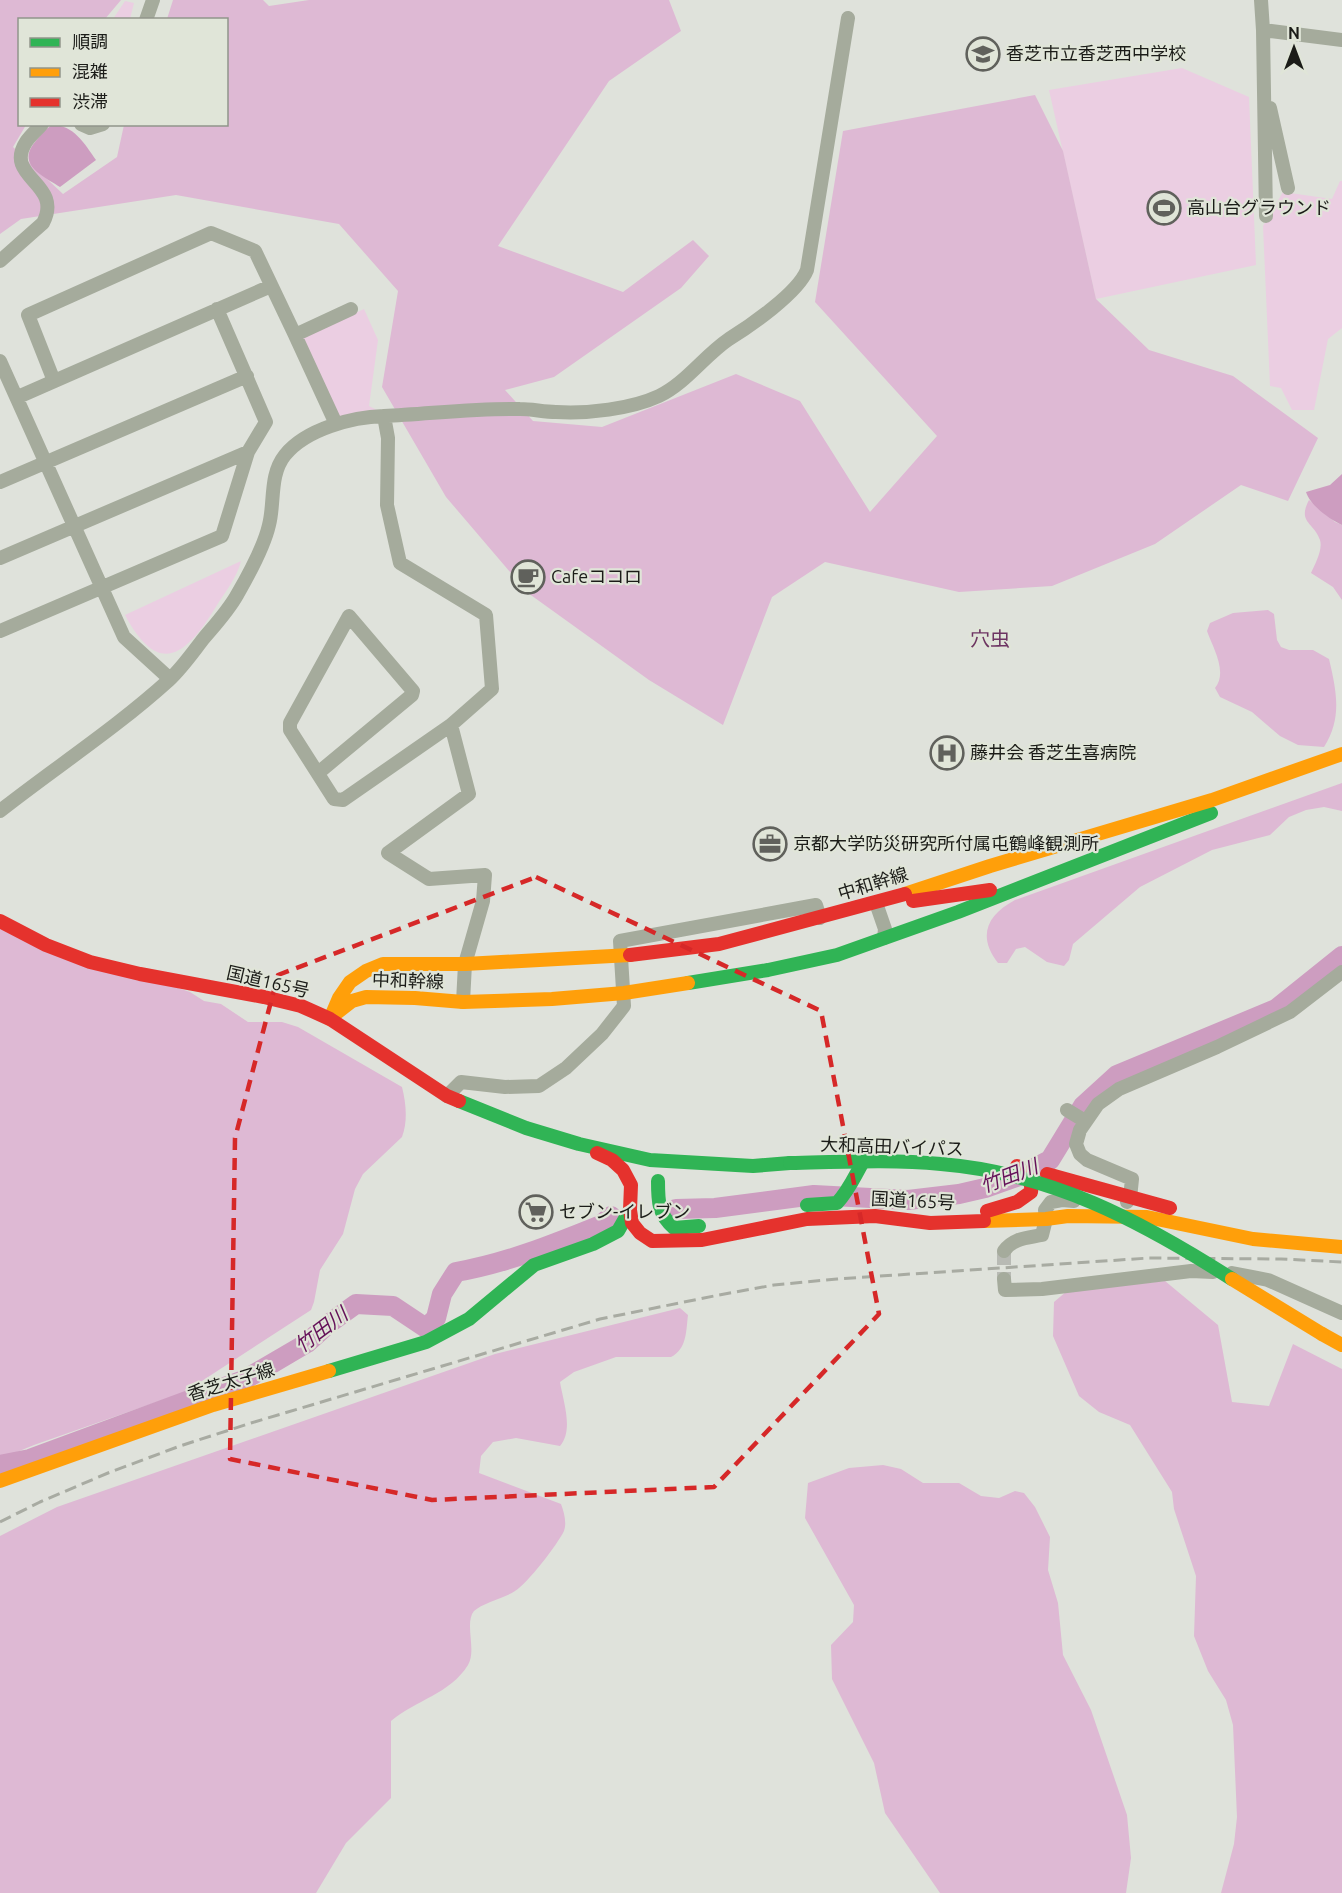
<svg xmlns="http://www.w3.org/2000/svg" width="1342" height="1893" viewBox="0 0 1342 1893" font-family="Ubuntu,'Noto Sans JP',sans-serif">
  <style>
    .green { fill: #ebcee2 }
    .forest { fill: #deb9d4 }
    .water { fill: #cd9dc0 }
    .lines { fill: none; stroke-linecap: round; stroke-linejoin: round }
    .river { stroke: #cd9dc0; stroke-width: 20 }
    .street-tunnel { stroke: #b8bab4; stroke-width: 14; stroke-dasharray: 14 7; stroke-linecap: butt }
    .street { stroke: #a5ab9c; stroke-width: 14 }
    .fast { stroke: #30b455; stroke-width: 14 }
    .slow { stroke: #ff9f0a; stroke-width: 14 }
    .jam { stroke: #e5322d; stroke-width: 14 }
    .rail { stroke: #a8aba2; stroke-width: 3; stroke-dasharray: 12 6; stroke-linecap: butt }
    .fast-bridge { stroke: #30b455; stroke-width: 14 }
    .slow-bridge { stroke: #ff9f0a; stroke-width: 14 }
    .marked { fill: none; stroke: #d62828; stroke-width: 4.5; stroke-dasharray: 12 8; stroke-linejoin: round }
    .labels { text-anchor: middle; stroke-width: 4.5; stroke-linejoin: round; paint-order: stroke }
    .poi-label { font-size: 18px; fill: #1b1c18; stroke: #e0e5d8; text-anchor: start }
    .street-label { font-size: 18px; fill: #1b1c18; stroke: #e0e5d8 }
    .neighbourhood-label { font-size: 20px; fill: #6d3562; stroke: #e0e5d8 }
    .water-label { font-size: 20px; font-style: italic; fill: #651159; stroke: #e0e5d8 }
  </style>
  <rect width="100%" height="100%" fill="#dfe2db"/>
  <path class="green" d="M 125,1 L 134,3 L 130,19 L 113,19 Z
    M 1182,68 L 1249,97 L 1256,265 L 1096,299 L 1049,90 Z
    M 1340,181 L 1342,181 L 1342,328 L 1328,339 L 1314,410 L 1292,410 L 1281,388 L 1270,386 L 1263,226 L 1283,192 L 1332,199 Z
    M 364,309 L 378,340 L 369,406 L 379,411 L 338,418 L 297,340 Z
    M 241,561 C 237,577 226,591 217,605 C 187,655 159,679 125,615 Z"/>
  <path class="forest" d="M 0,0 L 121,0 L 105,19 L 20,20 L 20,124 L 26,125 L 13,147 L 63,194 L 117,157 L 124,125 L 226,124 L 226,20 L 167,19 L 173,0 L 263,0 L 269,6 L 309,0 L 669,0 L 681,31 L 609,81 L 498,246 L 623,292 L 693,240 L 709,256 L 681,288 L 554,377 L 505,390 L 533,421 L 602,427 L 736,374 L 800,401 L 870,512 L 937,436 L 815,302 L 843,131 L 1035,95 L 1063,151 L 1096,299 L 1149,350 L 1233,376 L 1318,438 L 1288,501 L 1241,485 L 1155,544 L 1052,586 L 959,592 L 825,562 L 772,597 L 723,725 L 649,680 L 528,593 L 446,497 L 382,387 L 398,291 L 339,224 L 176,195 L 21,219 L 0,234 Z
    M 1309,500 L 1335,522 L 1342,525 L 1342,600 L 1333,587 L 1311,573 C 1315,564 1323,550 1320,540 C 1314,522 1297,523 1309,500 Z
    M 1268,610 L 1274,614 L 1277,640 L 1281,647 L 1289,650 L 1313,650 L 1329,659 C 1337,693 1342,718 1324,747 L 1298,745 L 1280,736 L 1252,712 L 1220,697 L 1215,688 C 1228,672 1213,648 1207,631 L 1210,623 L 1233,613 Z
    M 1342,783 L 1342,811 L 1324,807 L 1306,810 L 1289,817 L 1270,835 L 1212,850 L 1140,887 L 1073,944 L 1069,960 L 1064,966 L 1047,962 L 1025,947 L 1016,949 L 1007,963 L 998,963 C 977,936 987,915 1015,900 Z
    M 0,928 L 190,992 L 204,1001 L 221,1004 L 248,1022 L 282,1022 L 298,1027 L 402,1087 C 406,1103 408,1121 402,1137 L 363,1174 L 355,1189 L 343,1234 L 320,1270 L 314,1302 L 311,1310 L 185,1392 L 34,1445 L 0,1459 Z
    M 1165,1281 L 1218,1325 L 1232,1402 L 1269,1406 L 1293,1344 L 1342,1369 L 1342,1893 L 1221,1893 L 1234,1844 L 1237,1817 L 1233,1725 L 1226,1700 L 1208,1671 L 1194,1636 L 1196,1576 L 1174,1509 L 1172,1492 L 1130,1425 L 1099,1412 L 1079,1396 L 1053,1336 L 1054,1302 L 1067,1291 Z
    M 680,1308 L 688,1315 C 686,1331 687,1349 671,1357 L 616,1357 L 574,1372 L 560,1382 C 563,1401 574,1430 560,1446 L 516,1438 L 493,1442 L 481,1456 L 479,1473 L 561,1504 C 564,1512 567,1523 564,1531 C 557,1545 528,1583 515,1591 C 505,1598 482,1603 474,1611 C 464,1623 477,1650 468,1665 C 450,1694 416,1700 391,1721 L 391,1798 L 346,1843 L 316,1893 L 0,1893 L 0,1536 L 57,1507 L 495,1354 Z
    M 883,1465 L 901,1469 L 923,1483 L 959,1483 L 981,1496 L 999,1498 L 1015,1491 L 1024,1493 L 1035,1507 L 1050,1537 L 1048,1570 L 1058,1603 L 1063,1655 L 1091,1710 L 1127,1815 L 1131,1858 L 1126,1893 L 940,1893 L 885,1813 L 874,1763 L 832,1679 L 831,1645 L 853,1622 L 854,1605 L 805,1518 L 808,1483 L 849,1468 Z"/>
  <path class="water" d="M 52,125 C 74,125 84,143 96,160 L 60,187 C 43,176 16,165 35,142 C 40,136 45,129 52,125 Z
    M 1342,474 L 1342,525 C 1329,519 1310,505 1306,492 L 1330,485 Z"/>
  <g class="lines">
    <path class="river" d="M 676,1209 L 715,1208 L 814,1195 L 908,1200 L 959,1194 L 985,1188 L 1019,1176 L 1050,1160 L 1083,1106 L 1117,1075 L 1276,1009 L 1342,956
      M 0,1465 L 30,1459 L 244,1380 L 307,1343 L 327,1325 L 356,1304 L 393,1306 L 426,1328 L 436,1318 L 442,1294 L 456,1272 C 507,1263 554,1244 601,1225 L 611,1216"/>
    <path class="street-tunnel" d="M 1004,1251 L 1004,1279"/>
    <path class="street" d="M 1261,0 L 1263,30 L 1342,40
      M 146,20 L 153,0
      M 1263,30 L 1266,216
      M 1270,108 L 1288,188
      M 81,124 L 90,128 L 103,124
      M 0,261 L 43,223 C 64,183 3,178 26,142 C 30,136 37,130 42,124
      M 0,361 L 124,637 L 170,679
      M 54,381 L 28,315 L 211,233 L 255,251 L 295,335
      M 18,397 L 271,286
      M 336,424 L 295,335 L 351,309
      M 0,482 L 247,376
      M 0,558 L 248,452
      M 0,631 L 222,536 L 248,452 L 266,422 L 217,309
      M 318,773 L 412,695 L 413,691 L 349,616 L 290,723 L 290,730 L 334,799 L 343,800 L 451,725
      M 0,811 C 56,767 116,728 169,680 C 182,668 193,652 204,638 C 215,625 228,611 237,595 C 248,576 264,547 269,525 C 275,502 269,475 285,455 C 306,429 352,417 384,416
      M 876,903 L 885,929 L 884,938
      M 463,1002 L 465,964 L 483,901 L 485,875 L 429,879 L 388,853 L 469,794 L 451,725 L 492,689 L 486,615 L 400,563 L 387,505 L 388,438 L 384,416 C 429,414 475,408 520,409 C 532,409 544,412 556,412 C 587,414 631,409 659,396 C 686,383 704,356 729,339 C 750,326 798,293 807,270 L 848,18
      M 447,1096 L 461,1082 L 505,1087 L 539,1086 L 566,1068 L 602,1034 L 624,1006 L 620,941 L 816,905 L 820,918
      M 1067,1110 L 1085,1121
      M 1127,1202 L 1130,1198 L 1132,1179 L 1087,1160 L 1080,1154 L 1076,1144 L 1080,1130 L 1098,1104 L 1119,1089 L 1217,1047 L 1290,1012 L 1342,972
      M 1004,1251 C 1013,1238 1027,1238 1042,1235 L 1046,1219 L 1045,1210 L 1051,1202 L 1062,1200 L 1074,1201
      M 1232,1273 L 1268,1280 L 1342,1313
      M 1004,1279 L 1005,1290 L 1042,1289 L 1191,1271 L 1213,1272"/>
    <path class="fast" d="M 688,983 L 768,970 L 837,955 L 958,912 L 1211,813
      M 459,1101 L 526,1128 L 579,1144 L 650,1160 L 753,1166 L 790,1163
      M 658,1181 C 658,1201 658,1214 674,1228 L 699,1226
      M 807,1205 L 837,1203 C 852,1187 857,1169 870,1151
      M 329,1371 L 426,1342 L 469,1319 L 534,1265 L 593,1244 L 618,1231 L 630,1210"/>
    <path class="slow" d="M 905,894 L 990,866 L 1212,800 L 1342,754
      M 334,1015 L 352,1001 L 366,997 L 415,998 L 463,1002 L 552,999 L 624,993 L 688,983
      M 330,1019 L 339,998 L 350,982 L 366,971 L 383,964 L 465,964 L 630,955
      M 984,1221 L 1046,1219 L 1068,1216 L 1147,1217 L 1253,1239 L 1342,1247
      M 1322,1334 L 1342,1345
      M 0,1481 L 213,1405 L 329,1371"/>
    <path class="jam" d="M 913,901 L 990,890
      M 0,921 L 46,945 L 90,962 L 140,974 L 264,997 L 301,1006 L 330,1019 L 447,1096 L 459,1101
      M 630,955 L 719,944 L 905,894
      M 597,1153 L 612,1160 L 623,1170 L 631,1185 L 630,1210 L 632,1223 L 640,1233 L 652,1241 L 702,1240 L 807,1219 L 875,1216 L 930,1223 L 984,1221
      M 1047,1174 L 1170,1208
      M 987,1211 L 1017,1202 L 1031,1192 C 1033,1180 1025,1174 1017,1166"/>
    <path class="rail" d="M 0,1522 L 40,1502 L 108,1473 L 180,1446 L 251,1423 L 600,1319 L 719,1295 L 774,1285 L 837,1279 L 1149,1258 L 1281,1259 L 1342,1262"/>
    <path class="fast-bridge" d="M 790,1163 C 840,1162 891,1159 941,1164 C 1051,1173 1141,1221 1232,1279"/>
    <path class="slow-bridge" d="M 1232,1279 L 1322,1334"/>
  </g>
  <path class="marked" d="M 536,877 L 821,1011 L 879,1314 L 714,1487 L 432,1500 L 230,1459 L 235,1138 L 278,975 Z"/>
  <defs>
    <g id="school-ring" transform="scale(1.725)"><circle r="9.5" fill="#e0e5d8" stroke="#60615c" stroke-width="1.5"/><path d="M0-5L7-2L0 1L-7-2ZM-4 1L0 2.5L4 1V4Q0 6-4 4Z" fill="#60615c"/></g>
    <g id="stadium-ring" transform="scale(1.725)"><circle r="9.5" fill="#e0e5d8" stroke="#60615c" stroke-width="1.5"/><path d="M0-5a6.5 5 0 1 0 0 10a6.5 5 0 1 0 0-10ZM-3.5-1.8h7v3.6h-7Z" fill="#60615c"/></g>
    <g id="cafe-ring" transform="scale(1.725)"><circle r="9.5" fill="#e0e5d8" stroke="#60615c" stroke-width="1.5"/><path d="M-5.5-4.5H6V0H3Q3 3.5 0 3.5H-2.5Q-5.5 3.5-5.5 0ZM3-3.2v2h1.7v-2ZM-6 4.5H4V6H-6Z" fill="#60615c"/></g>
    <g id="hospital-ring" transform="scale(1.725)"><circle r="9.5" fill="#e0e5d8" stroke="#60615c" stroke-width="1.5"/><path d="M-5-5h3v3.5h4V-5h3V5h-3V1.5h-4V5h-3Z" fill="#60615c"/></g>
    <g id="office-ring" transform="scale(1.725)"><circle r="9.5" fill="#e0e5d8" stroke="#60615c" stroke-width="1.5"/><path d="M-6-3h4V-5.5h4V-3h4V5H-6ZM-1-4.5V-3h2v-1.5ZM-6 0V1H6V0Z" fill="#60615c"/></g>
    <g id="supermarket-ring" transform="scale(1.725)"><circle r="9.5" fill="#e0e5d8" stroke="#60615c" stroke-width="1.5"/><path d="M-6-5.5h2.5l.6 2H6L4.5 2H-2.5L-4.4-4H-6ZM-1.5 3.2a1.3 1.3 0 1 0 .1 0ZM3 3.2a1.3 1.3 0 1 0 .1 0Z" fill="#60615c"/></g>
  </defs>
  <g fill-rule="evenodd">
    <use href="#school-ring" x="983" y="54"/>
    <use href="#stadium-ring" x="1164" y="208"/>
    <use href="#cafe-ring" x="528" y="577"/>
    <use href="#hospital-ring" x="947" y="753"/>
    <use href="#office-ring" x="770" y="844"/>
    <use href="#supermarket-ring" x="536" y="1212"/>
  </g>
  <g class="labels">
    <g class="poi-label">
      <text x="1006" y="60">香芝市立香芝西中学校</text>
      <text x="1187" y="214">高山台グラウンド</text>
      <text x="551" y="583">Cafeココロ</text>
      <text x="970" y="759">藤井会 香芝生喜病院</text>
      <text x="793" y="850">京都大学防災研究所付属屯鶴峰観測所</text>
      <text x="559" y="1218">セブン-イレブン</text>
    </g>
    <g class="street-label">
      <text transform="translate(873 884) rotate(-17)" y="6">中和幹線</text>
      <text transform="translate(408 981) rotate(2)" y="6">中和幹線</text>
      <text transform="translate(268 982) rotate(13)" y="6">国道165号</text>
      <text transform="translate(892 1147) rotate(2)" y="6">大和高田バイパス</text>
      <text transform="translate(913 1201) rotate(3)" y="6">国道165号</text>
      <text transform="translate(231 1382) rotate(-17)" y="6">香芝太子線</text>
    </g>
    <g class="neighbourhood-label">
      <text x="990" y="646">穴虫</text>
    </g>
    <g class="water-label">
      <text transform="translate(1009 1176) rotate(-21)" y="7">竹田川</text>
      <text transform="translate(321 1330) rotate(-37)" y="7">竹田川</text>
    </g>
  </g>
  <rect x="18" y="18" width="210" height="108" fill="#e0e5d8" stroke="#91958b" stroke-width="1.5"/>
  <rect x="30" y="38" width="30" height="9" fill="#30b455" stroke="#91958b" stroke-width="1.5"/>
  <text x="72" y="48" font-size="18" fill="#1b1c18">順調</text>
  <rect x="30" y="68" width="30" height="9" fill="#ff9f0a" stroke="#91958b" stroke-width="1.5"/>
  <text x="72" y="78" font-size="18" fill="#1b1c18">混雑</text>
  <rect x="30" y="98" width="30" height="9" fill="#e5322d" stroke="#91958b" stroke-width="1.5"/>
  <text x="72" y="108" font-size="18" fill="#1b1c18">渋滞</text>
  <g transform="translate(1294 48)" stroke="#e0e5d8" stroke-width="4.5" paint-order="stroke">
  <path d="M0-4.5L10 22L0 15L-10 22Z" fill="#1b1c18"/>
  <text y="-9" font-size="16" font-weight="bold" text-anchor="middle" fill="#1b1c18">N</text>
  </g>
</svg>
